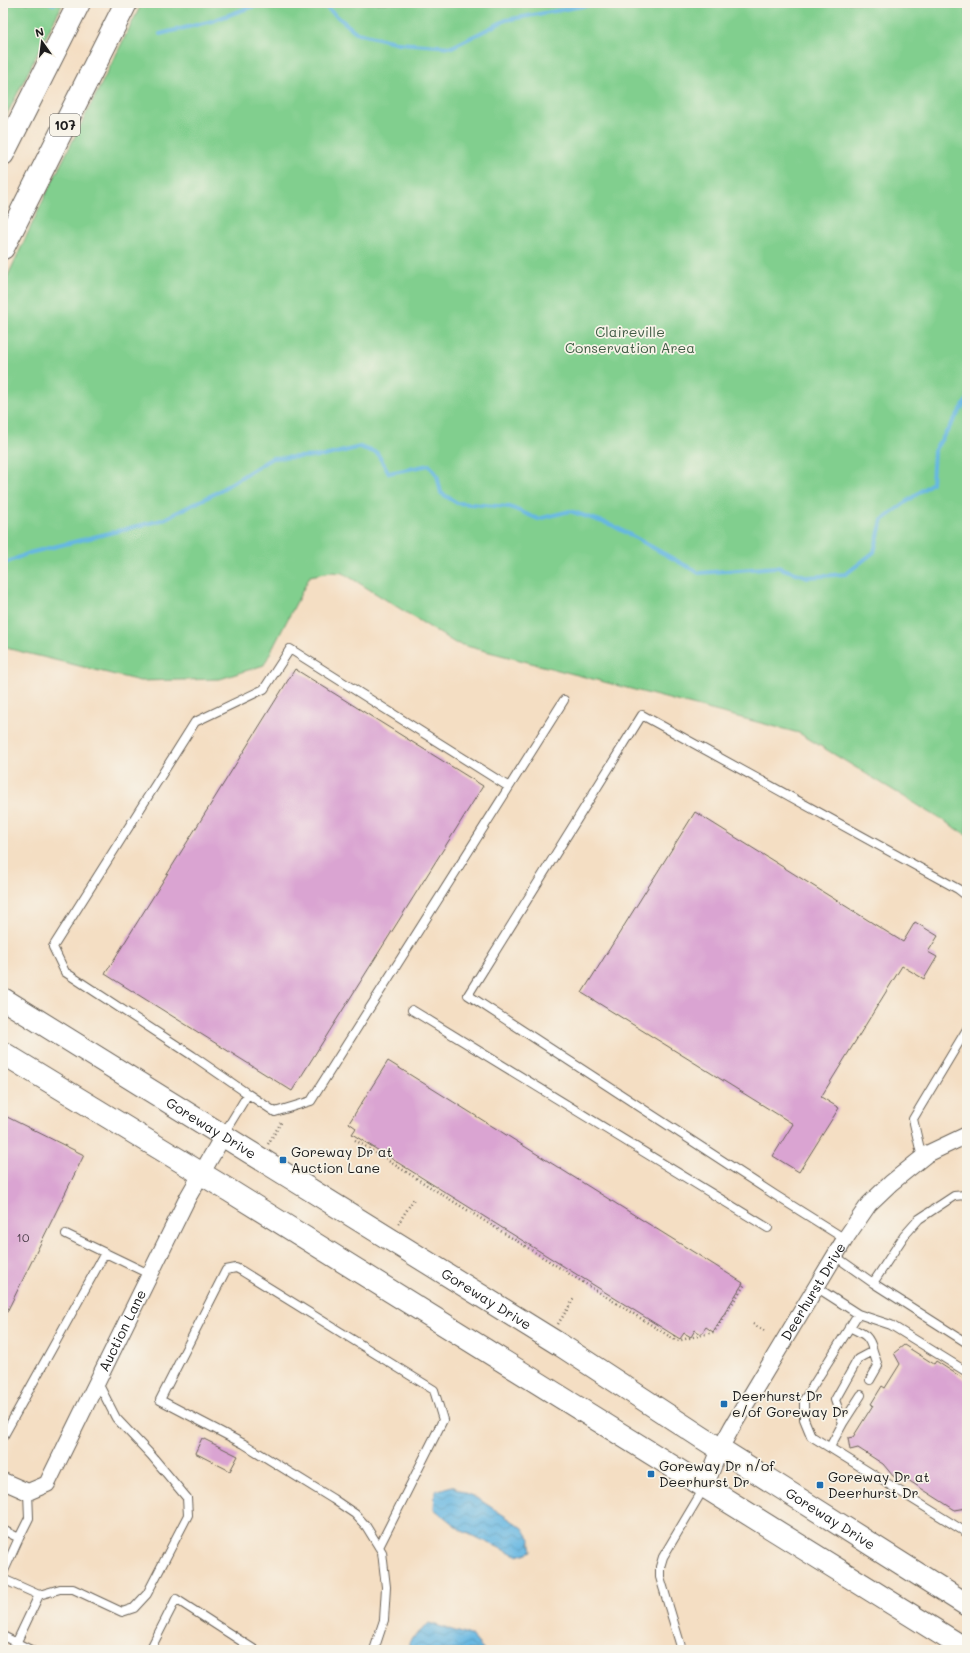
<svg xmlns="http://www.w3.org/2000/svg" width="970" height="1653" viewBox="0 0 970 1653" font-family="Mali,sans-serif">
  <style>
    .green { fill: #81cf8e; stroke: #4e7655 }
    .water { fill: url(#water-waves); stroke: #416a7f }
    .lines { fill: none; stroke-linecap: round; stroke-linejoin: round }
    .stream { stroke: #66b7e2; stroke-width: 4 }
    .building { fill: #daa4d2 }
    .lane-casing { stroke: #686056; stroke-width: 10 }
    .street-casing { stroke: #686056; stroke-width: 18 }
    .secondary-casing { stroke: #686056; stroke-width: 24 }
    .primary-casing { stroke: #686056; stroke-width: 24 }
    .path { stroke: #686056; stroke-width: 2.5; stroke-dasharray: 1 3; stroke-linecap: butt }
    .lane { stroke: #fff; stroke-width: 8 }
    .street { stroke: #fff; stroke-width: 16 }
    .secondary { stroke: #fff; stroke-width: 22 }
    .primary { stroke: #fff; stroke-width: 22 }
    .poi-dot { fill: #1f6fb2; stroke: #f7f3e8; stroke-width: 1.5 }
    .labels { text-anchor: middle; stroke-width: 3.5; stroke-linejoin: round; paint-order: stroke }
    .number-label { font-size: 12px; fill: #4c3e4a }
    .shield { fill: #f7f3e8; stroke: #5e5c59; stroke-width: 1 }
    .shield-label { font-size: 13px; font-weight: bold; fill: #1c1c1c }
    .park-label { font-size: 14px; fill: #3f5b44; stroke: #f7f3e8 }
    .street-label { font-size: 14px; fill: #1c1c1c; stroke: #f7f3e8 }
    .poi-label { font-size: 14px; fill: #1c1c1c; stroke: #f7f3e8; text-anchor: start }
  </style>
  <defs>
    <pattern id="water-waves" width="16" height="10" patternUnits="userSpaceOnUse"><rect width="16" height="10" fill="#66b7e2"/><path d="M0 5q4-4 8 0t8 0" fill="none" stroke="#5394b6"/></pattern>
  </defs>
  <rect width="100%" height="100%" fill="#f7f3e8"/>
  <filter id="ink" filterUnits="userSpaceOnUse"><feTurbulence type="fractalNoise" baseFrequency=".025" numOctaves="2"/><feDisplacementMap in="SourceGraphic" scale="8" xChannelSelector="R" yChannelSelector="G"/><feConvolveMatrix kernelMatrix="1 2 1 2 8 2 1 2 1" color-interpolation-filters="sRGB"/></filter>
  <filter id="wash" filterUnits="userSpaceOnUse"><feTurbulence type="fractalNoise" baseFrequency=".012" numOctaves="4" result="noise"/><feDisplacementMap in="SourceGraphic" scale="16" xChannelSelector="R" yChannelSelector="G"/><feGaussianBlur stdDeviation="0.9" result="paint"/><feColorMatrix in="noise" values="0 0 0 0 0 0 0 0 0 0 0 0 0 0 0 0 0 1.4 0 .05"/><feComposite in="paint" operator="in"/></filter>
  <g filter="url(#wash)">
    <rect width="100%" height="100%" fill="#f4dec3"/>
    <path class="green" d="M 3,3 L 63,3 L 3,122 Z
      M 142,3 L 967,3 L 967,835 L 799,733 L 455,643 L 343,573 L 331,572 L 310,576 L 264,665 L 220,679 L 140,681 L 10,649 L 3,646 L 3,286 L 48,190 Z"/>
    <path class="water" d="M 452,1486 L 480,1500 L 523,1528 L 530,1539 L 532,1551 L 518,1556 L 462,1531 L 434,1509 L 435,1491 Z
      M 429,1623 L 472,1636 L 484,1650 L 409,1650 L 409,1642 Z"/>
    <g class="lines">
      <path class="stream" d="M 51,3 L 54,4
        M 321,3 L 357,33 L 399,43 L 452,47 L 506,20 L 599,3
        M 160,34 L 212,21 L 262,3
        M 3,564 L 29,553 L 162,520 L 214,494 L 272,458 L 324,456 L 360,447 L 377,453 L 389,473 L 429,465 L 437,475 L 441,493 L 457,503 L 510,507 L 538,519 L 570,511 L 612,525 L 699,573 L 777,567 L 808,577 L 846,574 L 874,552 L 882,520 L 932,483 L 934,451 L 967,400"/>
    </g>
    <g id="blocks">
      <path class="building" d="M 295,669 L 483,786 L 292,1091 L 105,974 Z
        M 695,812 L 903,942 L 915,922 L 938,936 L 928,952 L 937,957 L 924,979 L 902,966 L 821,1097 L 839,1108 L 799,1172 L 773,1156 L 793,1124 L 582,993 Z
        M 388,1061 L 743,1283 L 713,1332 L 706,1327 L 701,1334 L 695,1330 L 691,1337 L 684,1333 L 680,1339 L 352,1134 L 356,1128 L 349,1123 Z
        M 3,1115 L 84,1155 L 3,1320 Z
        M 904,1345 L 934,1364 L 936,1361 L 967,1381 L 967,1508 L 955,1510 L 908,1480 L 900,1479 L 893,1476 L 883,1464 L 858,1448 L 850,1450 L 848,1438 L 853,1437 L 873,1405 L 871,1404 L 882,1386 L 885,1388 L 900,1364 L 894,1353 Z
        M 202,1438 L 238,1456 L 230,1471 L 195,1453 Z"/>
    </g>
  </g>
  <g filter="url(#ink)">
    <use href="#blocks" fill-opacity="0" stroke="#686056" stroke-width="1"/>
    <g class="lines">
      <g class="lane-casing">
        <path id="lane" d="M 412,1010 L 768,1228
          M 248,1094 L 193,1056 L 65,972 L 53,947 L 195,722 L 264,689 L 290,649 L 509,787
          M 223,1135 L 248,1094 L 275,1112 L 311,1101 L 564,700
          M 922,1158 L 913,1119 L 967,1029
          M 66,1234 L 149,1274
          M 845,1239 L 775,1195 L 468,995 L 642,715 L 958,889 L 967,896
          M 835,1256 L 873,1283 L 967,1343
          M 873,1283 L 904,1236 L 919,1219 L 954,1196 L 965,1195 L 967,1196
          M 816,1287 L 858,1314 L 891,1325 L 967,1372
          M 858,1314 L 804,1400 L 804,1419 L 811,1436 L 967,1533
          M 870,1380 L 878,1366 L 873,1351
          M 843,1423 L 861,1395
          M 3,1437 L 105,1253
          M 830,1447 L 843,1423 L 835,1400 L 858,1359 L 873,1351 C 869,1335 864,1334 849,1327
          M 3,1530 L 19,1538 L 29,1518 L 28,1492
          M 3,1573 L 19,1538
          M 3,1579 L 39,1595 L 60,1589 L 73,1589 L 122,1612 L 134,1608 L 147,1594 L 188,1515 L 187,1498 L 151,1455 L 116,1418 L 97,1381
          M 3,1636 L 31,1650
          M 13,1650 L 39,1595
          M 150,1650 L 176,1599 L 255,1650
          M 374,1650 L 384,1620 L 386,1587 L 382,1552 L 366,1526 L 355,1514 L 333,1499 L 244,1444 L 160,1400 L 226,1270 L 236,1268 L 242,1271 L 434,1390 L 443,1420 L 379,1547
          M 682,1650 L 660,1577 L 660,1567 L 663,1557 L 704,1488"/>
      </g>
      <g class="street-casing">
        <g id="street">
          <path id="s1" d="M 3,1481 L 28,1492 L 47,1484 L 188,1197 L 223,1136"/>
          <path id="s2" d="M 705,1487 L 720,1449 L 732,1427 L 845,1239 L 869,1204 L 891,1183 L 927,1154 L 967,1135"/>
        </g>
      </g>
      <g class="secondary-casing">
        <g id="secondary">
          <path id="s3" d="M 3,999 L 562,1346 L 701,1437 L 967,1605"/>
          <path d="M 3,1053 L 230,1191 L 967,1650"/>
        </g>
      </g>
      <g class="primary-casing">
        <path id="primary" d="M 3,154 L 79,3
          M 3,248 L 126,3"/>
      </g>
      <path class="path" d="M 355,1140 L 677,1341 L 714,1332 L 745,1284
        M 268,1144 L 282,1121
        M 398,1224 L 415,1197
        M 558,1324 L 575,1297
        M 753,1324 L 765,1331"/>
      <use href="#lane" class="lane"/>
      <use href="#street" class="street"/>
      <use href="#secondary" class="secondary"/>
      <use href="#primary" class="primary"/>
    </g>
  </g>
  <g class="poi-dot">
    <rect x="279" y="1156" width="8" height="8" rx="2"/>
    <rect x="720" y="1400" width="8" height="8" rx="2"/>
    <rect x="647" y="1470" width="8" height="8" rx="2"/>
    <rect x="816" y="1481" width="8" height="8" rx="2"/>
  </g>
  <g class="labels">
    <g class="number-label">
      <text x="23" y="1242">10</text>
    </g>
    <rect class="shield" x="50" y="114" width="30" height="22" rx="3"/>
    <g class="shield-label">
      <text x="65" y="130">107</text>
    </g>
    <g class="park-label">
      <text x="630" y="337">Claireville<tspan x="630" dy="16">Conservation Area</tspan></text>
    </g>
    <g class="street-label">
      <text dy="5" stroke="none"><textPath href="#s3" startOffset="245">Goreway Drive</textPath></text>
      <text dy="5" stroke="none"><textPath href="#s2" startOffset="224">Deerhurst Drive</textPath></text>
      <text dy="5" stroke="none"><textPath href="#s3" startOffset="569">Goreway Drive</textPath></text>
      <text dy="5" stroke="none"><textPath href="#s1" startOffset="219">Auction Lane</textPath></text>
      <text dy="5" stroke="none"><textPath href="#s3" startOffset="977">Goreway Drive</textPath></text>
    </g>
    <g class="poi-label">
      <text x="291" y="1157">Goreway Dr at<tspan x="291" dy="16">Auction Lane</tspan></text>
      <text x="732" y="1401">Deerhurst Dr<tspan x="732" dy="16">e/of Goreway Dr</tspan></text>
      <text x="659" y="1471">Goreway Dr n/of<tspan x="659" dy="16">Deerhurst Dr</tspan></text>
      <text x="828" y="1482">Goreway Dr at<tspan x="828" dy="16">Deerhurst Dr</tspan></text>
    </g>
  </g>
  <rect width="970" height="1653" fill="none" stroke="#f7f3e8" stroke-width="16"/>
  <g transform="translate(42 42) rotate(346)" stroke="#f7f3e8" stroke-width="3" paint-order="stroke">
  <path d="M0-3L7 15L0 10L-7 15Z" fill="#1c1c1c"/>
  <text y="-6" font-size="11" font-weight="bold" text-anchor="middle" fill="#1c1c1c">N</text>
  </g>
</svg>
